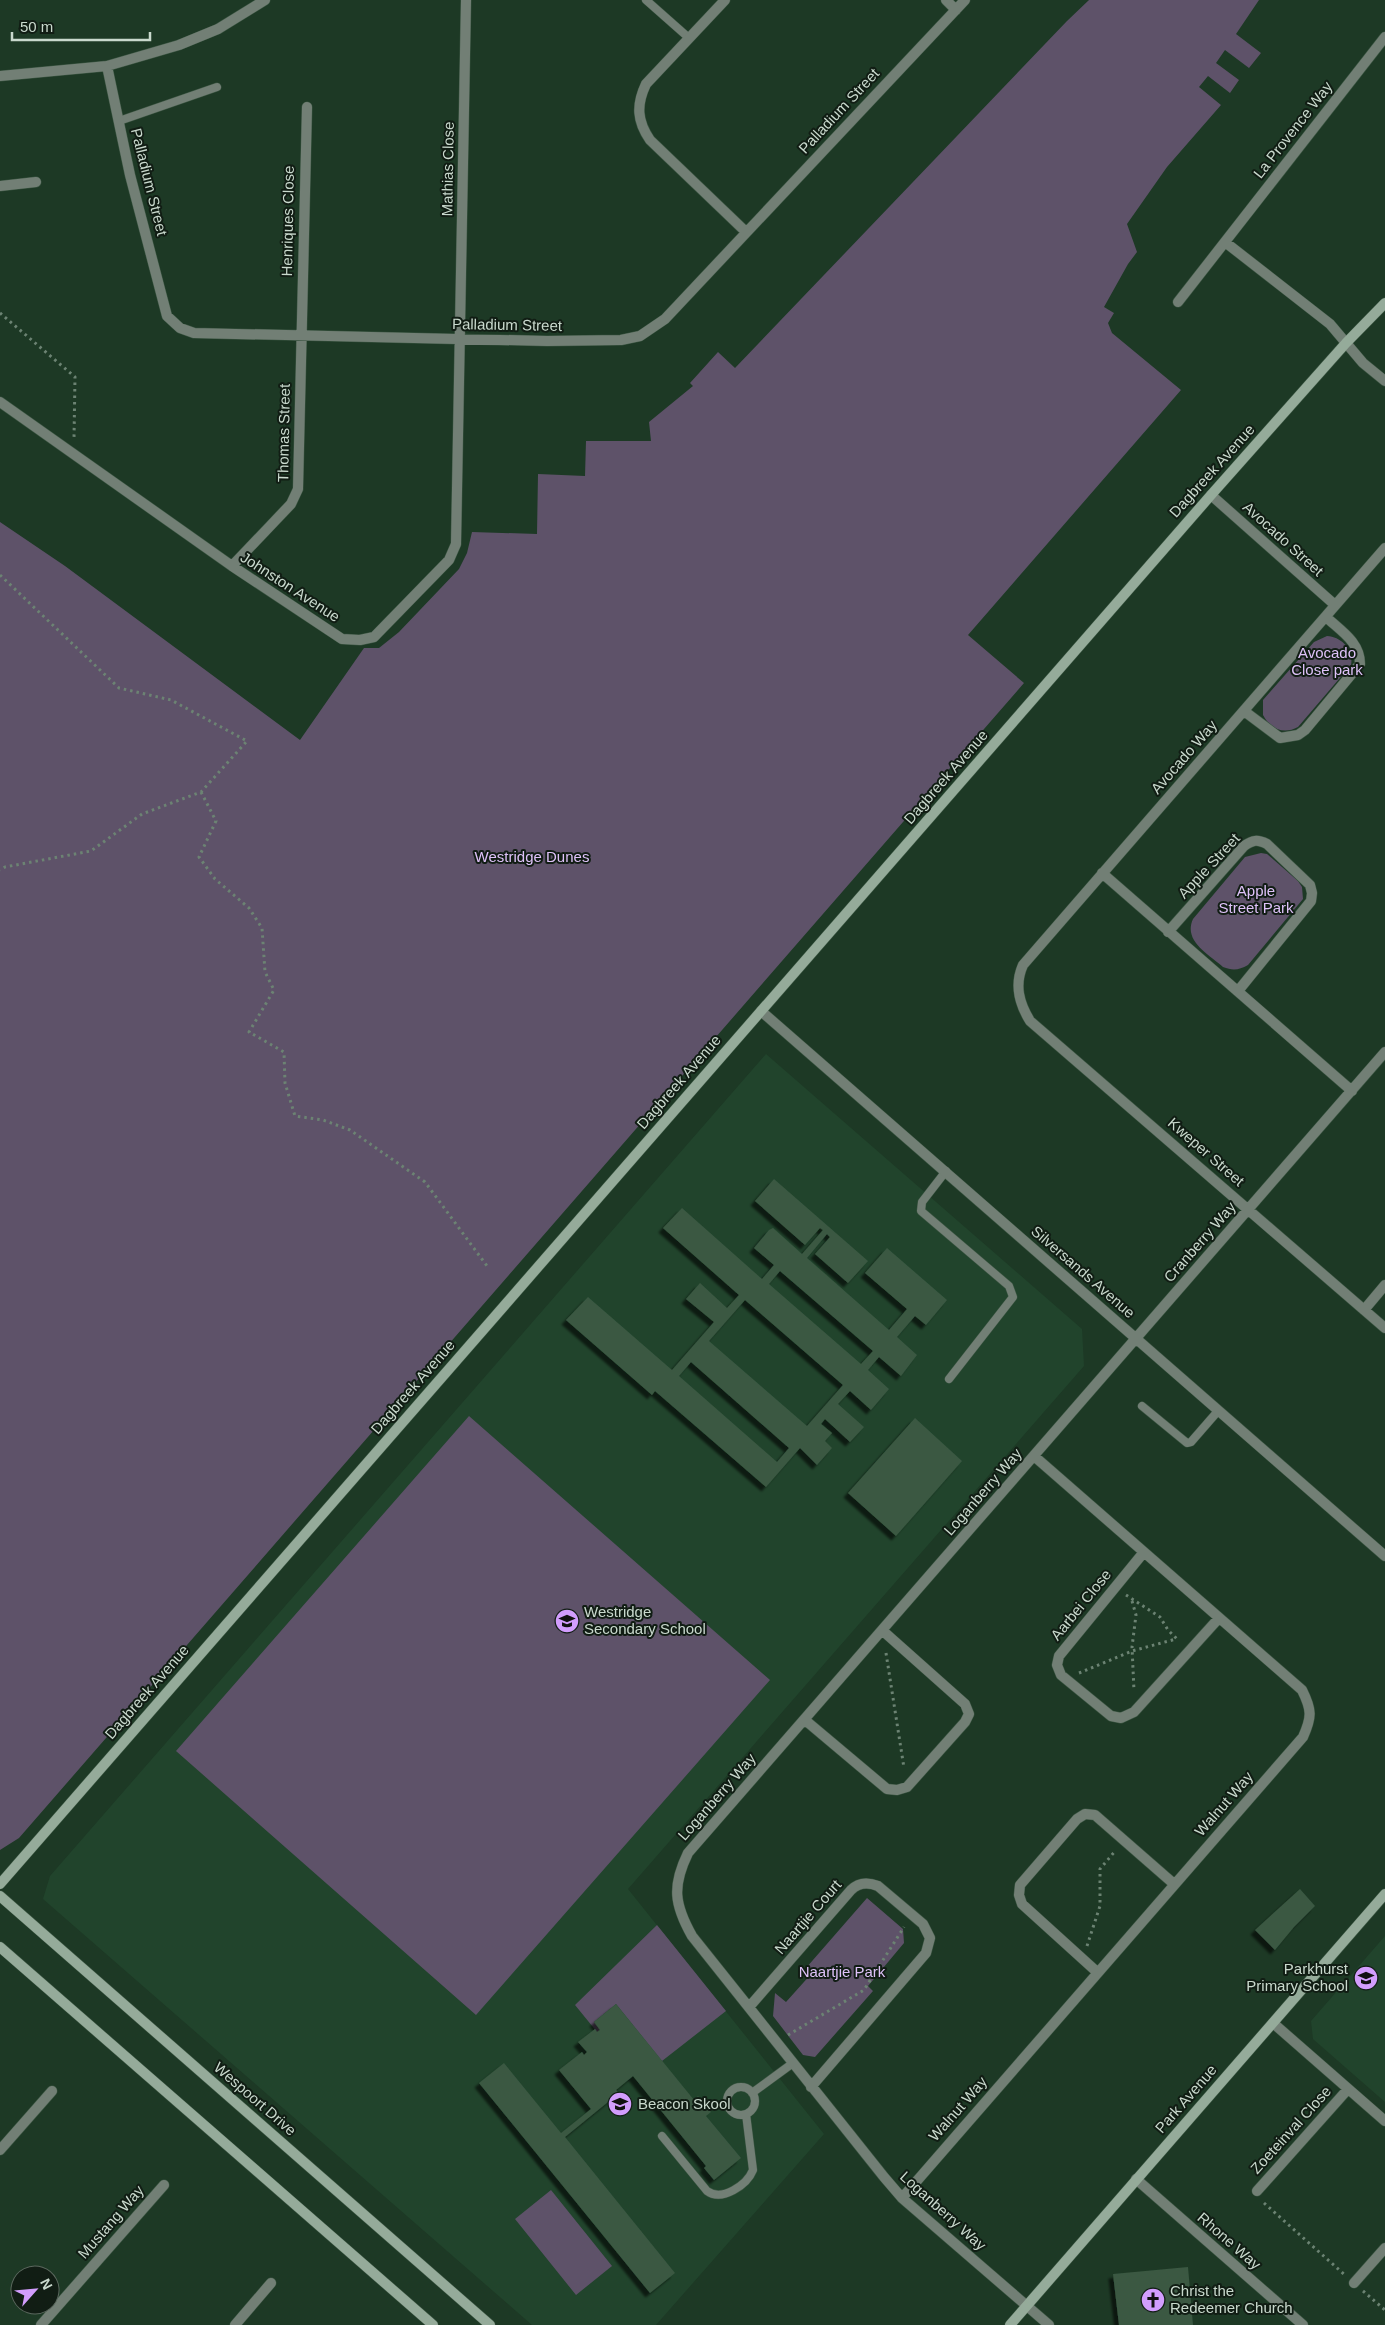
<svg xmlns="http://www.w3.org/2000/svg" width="1385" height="2325" viewBox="0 0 1385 2325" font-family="Helvetica,sans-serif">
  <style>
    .built { fill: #21442c }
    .green { fill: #5e5269 }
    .building { fill: #3a5842; fill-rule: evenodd; filter: url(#shadow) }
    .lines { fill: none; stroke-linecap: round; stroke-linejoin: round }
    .lane-casing { stroke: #3c5643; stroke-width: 9 }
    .street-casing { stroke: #3c5643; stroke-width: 11 }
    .secondary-casing { stroke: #3c5643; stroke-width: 11 }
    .path { stroke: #6c8373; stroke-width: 3; stroke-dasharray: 2.5 4; stroke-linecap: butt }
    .lane { stroke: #727f75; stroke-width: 8 }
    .street { stroke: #727f75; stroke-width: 10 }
    .secondary { stroke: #95ab9a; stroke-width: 10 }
    .labels { text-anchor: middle; stroke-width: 4; stroke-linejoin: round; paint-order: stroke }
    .street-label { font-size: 15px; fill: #c9d9cd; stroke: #111d14 }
    .park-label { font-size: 15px; fill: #dfc2f9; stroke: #111d14 }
    .poi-label { font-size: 15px; fill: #c9d9cd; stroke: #111d14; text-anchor: start }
  </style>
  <defs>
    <filter id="shadow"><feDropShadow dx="-4.5" dy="4.5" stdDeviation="1" flood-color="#0009"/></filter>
  </defs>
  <rect width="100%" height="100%" fill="#1d3925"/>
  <path class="built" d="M 766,1054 L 1082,1329 L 1084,1366 L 628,1889 L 824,2134 L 656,2325 L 532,2325 L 43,1899 L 50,1876 Z
    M 1385,1936 L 1385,2102 L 1313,2039 L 1311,2021 Z"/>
  <path class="green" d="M 1089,0 L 1259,0 L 1236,34 L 1261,53 L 1249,68 L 1225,50 L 1216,63 L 1239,80 L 1230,93 L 1208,76 L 1199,87 L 1221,105 L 1167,167 L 1127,224 L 1137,252 L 1128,264 L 1104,307 L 1114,313 L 1108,323 L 1112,333 L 1181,390 L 968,635 L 1024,683 L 19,1838 L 0,1850 L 0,522 L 65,566 L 300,740 L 364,648 L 379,648 L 399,632 L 459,569 L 467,553 L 472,532 L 537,534 L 538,474 L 585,476 L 586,441 L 651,441 L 649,422 L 693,386 L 690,383 L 718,352 L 735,368 L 1067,21 Z
    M 1327,636 C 1342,637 1354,650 1351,665 L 1298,727 C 1284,735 1270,729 1263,715 L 1263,700 L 1314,642 Z
    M 1261,853 L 1267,854 L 1298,881 L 1302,887 L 1303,899 L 1248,965 C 1239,970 1233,971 1223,967 C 1208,954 1183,941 1193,919 L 1245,857 Z
    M 469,1416 L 770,1680 L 476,2015 L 176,1751 Z
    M 867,1898 L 903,1929 L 904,1943 L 868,1986 L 873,1991 L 815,2057 L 803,2055 L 773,2016 L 775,1993 L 786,2002 L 812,1973 L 806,1968 Z
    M 657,1925 L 726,2011 L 662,2061 L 616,2004 L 594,2022 L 600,2030 L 597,2032 L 575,2005 Z
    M 551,2190 L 612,2266 L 576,2295 L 515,2219 Z"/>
  <path class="building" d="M 774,1179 L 868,1261 L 848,1283 L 815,1254 L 830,1237 L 827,1234 L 807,1258 L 889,1330 L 907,1309 L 865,1273 L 887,1248 L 947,1300 L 926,1325 L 915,1316 L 897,1337 L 917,1355 L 901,1376 L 879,1357 L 868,1370 L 889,1389 L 871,1410 L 850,1391 L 838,1404 L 864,1427 L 850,1442 L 825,1419 L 821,1424 L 832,1433 L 825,1441 L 832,1448 L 817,1465 L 800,1448 L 766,1487 L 655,1391 L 652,1395 L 566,1320 L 588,1297 L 672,1370 L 714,1322 L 686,1299 L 700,1283 L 727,1308 L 739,1295 L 663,1228 L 682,1208 L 762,1279 L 774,1265 L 754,1248 L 769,1230 L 773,1228 L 802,1254 L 823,1230 L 820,1228 L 805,1245 L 755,1201 ZM 780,1271 L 873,1351 L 861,1364 L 769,1284 ZM 745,1300 L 843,1385 L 807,1426 L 709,1341 ZM 691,1362 L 789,1448 L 777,1462 L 679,1376 Z
    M 915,1418 L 962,1461 L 896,1536 L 848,1493 Z
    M 1300,1889 L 1315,1906 L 1294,1927 L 1275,1950 L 1255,1930 Z
    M 616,2004 L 694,2100 L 698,2096 L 711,2112 L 706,2116 L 741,2158 L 714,2180 L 704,2168 L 706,2166 L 633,2076 L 616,2090 L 619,2093 L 565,2137 L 675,2273 L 650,2293 L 479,2083 L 504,2063 L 561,2133 L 591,2109 L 559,2070 L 582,2052 L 584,2055 L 587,2052 L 578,2042 L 595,2029 L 597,2032 L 600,2030 L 594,2022 Z
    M 1188,2267 L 1193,2325 L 1119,2325 L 1113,2274 Z"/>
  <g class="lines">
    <g class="lane-casing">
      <path id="lane" d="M 646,0 L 689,38
        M 119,121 L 217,87
        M 946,1171 L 922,1202 L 921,1211 L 1009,1286 L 1013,1297 L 949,1379
        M 1142,1406 L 1187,1443 L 1191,1442 L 1218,1411
        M727 2101a14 14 0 1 1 28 0a14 14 0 1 1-28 0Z
        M 752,2093 L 793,2063
        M 662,2136 L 707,2191 C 722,2202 747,2185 753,2170 L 746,2114"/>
    </g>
    <g class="street-casing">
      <path id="street" d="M 725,0 L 646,84 C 636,105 637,121 650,140 L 746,232
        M 946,0 L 956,10
        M 107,66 L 130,175 L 167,316 L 180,328 L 194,333 L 547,341 L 621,340 L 640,336 L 665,319 L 965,0
        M 0,76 L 107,66 L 179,45 L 218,29 L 265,0
        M 0,186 L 36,182
        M 1225,242 L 1330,324 L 1363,363 L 1385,381
        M 1178,302 L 1385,37
        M 0,402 L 232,566 L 342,639 L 360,640 L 374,637 L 449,560 L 456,544 L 466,0
        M 1211,495 L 1335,605
        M 1385,548 L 1023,965 C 1014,985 1019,1003 1030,1021 L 1385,1328
        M 232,566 L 291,504 L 298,489 L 307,107
        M 1244,711 L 1280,738 L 1298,735 L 1305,730 L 1360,664 C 1360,642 1341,631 1326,617
        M 1102,873 L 1352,1091
        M 1168,932 L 1244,846 C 1253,840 1257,839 1267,844 L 1310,885 L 1312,893 L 1311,901 L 1238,991
        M 761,1011 L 1385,1556
        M 1364,1310 L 1385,1285
        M 1144,1552 L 1059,1656 L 1057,1665 L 1061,1675 L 1111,1716 L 1121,1718 L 1134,1712 L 1219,1618
        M 805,1720 L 887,1789 L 897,1790 L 907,1787 L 965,1722 L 969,1714 L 965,1704 L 883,1631
        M 1097,1972 L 1022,1904 L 1019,1895 L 1020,1885 L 1077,1819 L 1085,1814 L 1095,1815 L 1174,1884
        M 750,2006 L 851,1890 C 859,1882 868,1882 878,1886 L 923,1924 L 930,1938 L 926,1953 L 811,2087
        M 1273,2023 L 1385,2121
        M 0,2150 L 52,2091
        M 1136,2179 L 1303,2325
        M 1257,2191 L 1348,2089
        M 902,2198 L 1303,1737 C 1312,1717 1312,1710 1302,1690 L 1034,1456
        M 1354,2283 L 1385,2248
        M 41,2325 L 164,2185
        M 235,2325 L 271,2283
        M 1049,2325 L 902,2198 L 884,2177 L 692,1936 C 674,1904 672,1886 688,1853 L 1385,1052"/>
    </g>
    <g class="secondary-casing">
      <path id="secondary" d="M 0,1884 L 1211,495 L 1346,343 L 1385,303
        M 0,1896 L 490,2325
        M 0,1947 L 433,2325
        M 1010,2325 L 1385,1894"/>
    </g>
    <path class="path" d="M 0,313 L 75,377 L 74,438
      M 0,575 L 119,688 L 171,700 L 247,741 L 201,792 L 142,814 L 91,851 L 5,867 L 0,870
      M 201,792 L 216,821 L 199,857 L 215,879 L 249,908 L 262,928 L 265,972 L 274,990 L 249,1032 L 284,1052 L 285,1083 L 295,1116 L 323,1120 L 350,1130 L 425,1182 L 487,1266
      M 1126,1595 L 1160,1617 L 1168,1630 L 1177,1639
      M 1132,1601 L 1136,1615 L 1132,1647 L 1134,1691
      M 886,1653 L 904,1768
      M 1079,1673 L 1132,1651 L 1176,1639
      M 1087,1946 L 1100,1906 L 1100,1869 L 1116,1850
      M 788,2035 L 864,1990 L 904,1927
      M 1264,2203 L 1345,2275
      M 1363,2291 L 1385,2310"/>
    <use href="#lane" class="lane"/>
    <use href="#street" class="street"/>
    <use href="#secondary" class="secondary"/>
  </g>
  <defs>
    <g id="school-disc" transform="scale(1.25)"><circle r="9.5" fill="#d29dfd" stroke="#111d14"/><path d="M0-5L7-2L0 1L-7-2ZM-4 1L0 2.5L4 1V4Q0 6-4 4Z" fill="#111"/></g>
    <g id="church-disc" transform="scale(1.25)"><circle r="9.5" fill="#d29dfd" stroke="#111d14"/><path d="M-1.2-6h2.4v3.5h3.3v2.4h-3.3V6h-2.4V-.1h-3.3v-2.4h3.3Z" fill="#111"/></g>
  </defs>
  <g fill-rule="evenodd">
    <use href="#school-disc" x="567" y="1621"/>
    <use href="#school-disc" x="1366" y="1978"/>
    <use href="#school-disc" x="620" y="2104"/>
    <use href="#church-disc" x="1153" y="2300"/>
  </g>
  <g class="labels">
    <g class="street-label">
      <text transform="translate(839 111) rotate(-47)" y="5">Palladium Street</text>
      <text transform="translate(1293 130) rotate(-52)" y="5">La Provence Way</text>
      <text transform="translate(448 169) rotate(-89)" y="5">Mathias Close</text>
      <text transform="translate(149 182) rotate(76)" y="5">Palladium Street</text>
      <text transform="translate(288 221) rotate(-89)" y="5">Henriques Close</text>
      <text transform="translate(507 325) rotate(1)" y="5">Palladium Street</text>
      <text transform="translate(284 433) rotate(-89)" y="5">Thomas Street</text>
      <text transform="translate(1212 471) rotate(-48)" y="5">Dagbreek Avenue</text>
      <text transform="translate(1283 539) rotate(42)" y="5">Avocado Street</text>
      <text transform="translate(290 587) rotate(33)" y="5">Johnston Avenue</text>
      <text transform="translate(1184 757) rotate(-49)" y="5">Avocado Way</text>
      <text transform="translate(946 777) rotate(-49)" y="5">Dagbreek Avenue</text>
      <text transform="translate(1209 866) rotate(-47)" y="5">Apple Street</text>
      <text transform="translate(679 1082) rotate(-49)" y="5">Dagbreek Avenue</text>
      <text transform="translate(1206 1152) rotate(41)" y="5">Kweper Street</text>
      <text transform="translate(1200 1242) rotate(-49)" y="5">Cranberry Way</text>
      <text transform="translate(1083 1272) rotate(41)" y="5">Silversands Avenue</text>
      <text transform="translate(413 1387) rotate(-49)" y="5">Dagbreek Avenue</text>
      <text transform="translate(983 1492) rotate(-49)" y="5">Loganberry Way</text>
      <text transform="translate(1081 1605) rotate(-51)" y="5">Aarbei Close</text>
      <text transform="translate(147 1692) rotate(-49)" y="5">Dagbreek Avenue</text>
      <text transform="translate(717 1797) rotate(-49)" y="5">Loganberry Way</text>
      <text transform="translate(1224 1804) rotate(-49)" y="5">Walnut Way</text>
      <text transform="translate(808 1917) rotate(-49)" y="5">Naartjie Court</text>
      <text transform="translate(255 2099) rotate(41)" y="5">Wespoort Drive</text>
      <text transform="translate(1186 2099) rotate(-49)" y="5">Park Avenue</text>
      <text transform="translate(958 2109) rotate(-49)" y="5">Walnut Way</text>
      <text transform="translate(1291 2130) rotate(-48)" y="5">Zoeteinval Close</text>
      <text transform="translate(943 2211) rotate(42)" y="5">Loganberry Way</text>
      <text transform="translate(111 2222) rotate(-49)" y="5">Mustang Way</text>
      <text transform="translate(1229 2241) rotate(41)" y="5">Rhone Way</text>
    </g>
    <g class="park-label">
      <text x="1327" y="658">Avocado<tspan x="1327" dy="17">Close park</tspan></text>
      <text x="532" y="862">Westridge Dunes</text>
      <text x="1256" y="896">Apple<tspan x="1256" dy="17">Street Park</tspan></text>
      <text x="842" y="1977">Naartjie Park</text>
    </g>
    <g class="poi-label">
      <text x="584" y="1617">Westridge<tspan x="584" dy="17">Secondary School</tspan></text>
      <text x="1348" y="1974" text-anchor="end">Parkhurst<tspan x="1348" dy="17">Primary School</tspan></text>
      <text x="638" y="2109">Beacon Skool</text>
      <text x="1170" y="2296">Christ the<tspan x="1170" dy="17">Redeemer Church</tspan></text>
    </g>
  </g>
  <g transform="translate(35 2290) rotate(63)"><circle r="24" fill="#111d14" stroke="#5b685e"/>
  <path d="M0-4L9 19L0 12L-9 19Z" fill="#d29dfd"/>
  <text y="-8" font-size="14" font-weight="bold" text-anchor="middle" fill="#c9d9cd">N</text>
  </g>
  <path d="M12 32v8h138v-8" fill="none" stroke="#c9d9cd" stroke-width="2.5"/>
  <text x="20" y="32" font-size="15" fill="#c9d9cd" stroke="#111d14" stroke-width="4" paint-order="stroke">50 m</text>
</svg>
